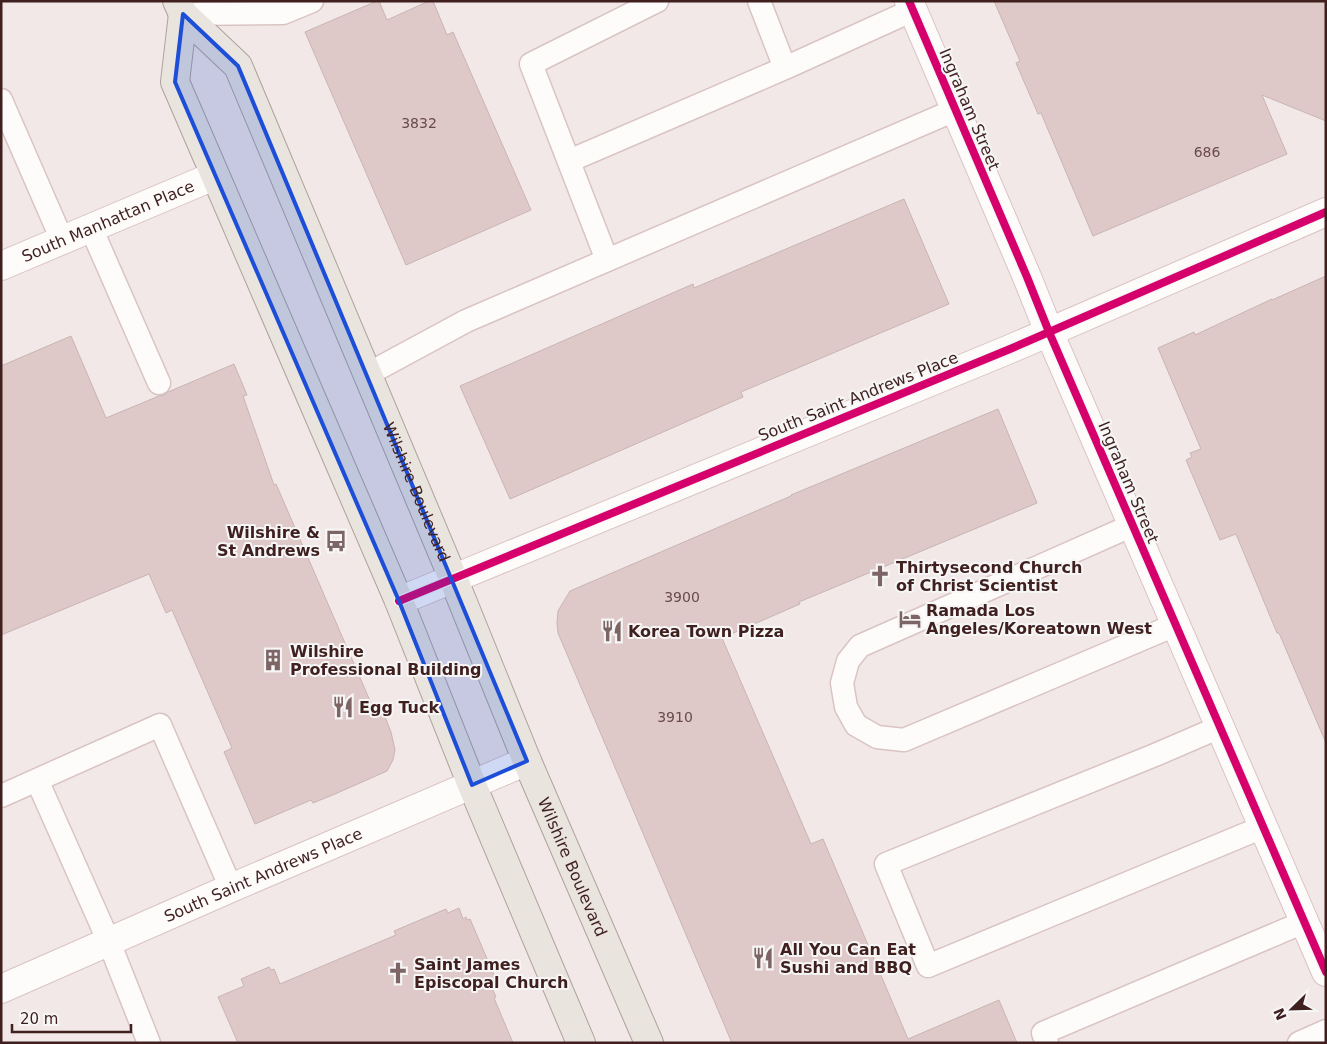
<svg xmlns="http://www.w3.org/2000/svg" width="1327" height="1044" viewBox="0 0 1327 1044" font-family="'DejaVu Sans',sans-serif">
  <style>
    .building { fill: #dec9c8; stroke: #c8b4b3 }
    .lines { fill: none; stroke-linecap: round; stroke-linejoin: round }
    .lane-casing { stroke: #dac4c3; stroke-width: 25 }
    .street-casing { stroke: #dac4c3; stroke-width: 30 }
    .primary-casing { stroke: #ada299; stroke-width: 30 }
    .lane { stroke: #fdfcfb; stroke-width: 22 }
    .street { stroke: #fdfcfb; stroke-width: 28 }
    .primary { stroke: #e9e4de; stroke-width: 28 }
    .cycleway-casing { stroke: #f6f6f6; stroke-width: 11 }
    .cycleway { stroke: #d6006c; stroke-width: 8 }
    .marked { fill: #1d4ed8; fill-opacity: 0.2; stroke: #1d4ed8; stroke-width: 4; stroke-linejoin: round }
    .labels { text-anchor: middle; stroke-width: 4; stroke-linejoin: round; paint-order: stroke }
    .number-label { font-size: 14px; fill: #684a49 }
    .street-label { font-size: 16px; fill: #401f1f; stroke: #f6f6f6 }
    .poi-label { font-size: 16px; font-weight: bold; fill: #401f1f; stroke: #f6f6f6; text-anchor: start }
  </style>
  <rect width="100%" height="100%" fill="#f2e8e7"/>
  <path class="building" d="M 377,1 L 379,1 L 387,20 L 429,1 L 433,1 L 447,35 L 453,32 L 531,210 L 406,265 L 305,32 Z
    M 994,1 L 1326,1 L 1326,121 L 1262,95 L 1287,154 L 1093,236 L 1041,113 L 1038,114 L 1016,63 L 1020,61 Z
    M 904,199 L 949,304 L 741,392 L 743,397 L 510,499 L 460,386 L 693,284 L 694,288 Z
    M 1326,276 L 1326,743 L 1279,633 L 1277,633 L 1236,534 L 1220,540 L 1186,460 L 1192,457 L 1190,453 L 1201,449 L 1158,348 L 1194,332 L 1195,335 L 1272,299 L 1272,300 Z
    M 71,336 L 106,418 L 159,396 L 164,395 L 168,392 L 234,364 L 247,395 L 243,396 L 274,485 L 276,484 L 374,710 L 381,707 L 391,732 L 395,750 L 393,760 L 387,771 L 335,794 L 313,803 L 311,800 L 255,824 L 224,752 L 232,748 L 172,610 L 166,613 L 149,574 L 1,635 L 1,366 Z
    M 998,409 L 1037,503 L 799,602 L 800,604 L 722,638 L 811,844 L 823,839 L 908,1039 L 999,1000 L 1017,1043 L 732,1043 L 558,633 L 557,623 L 558,611 L 570,591 L 791,496 L 791,495 Z
    M 459,908 L 463,919 L 466,917 L 467,920 L 470,919 L 497,982 L 494,983 L 495,985 L 491,986 L 496,997 L 494,998 L 513,1043 L 238,1043 L 218,997 L 244,986 L 241,979 L 269,967 L 271,970 L 274,969 L 280,984 L 396,935 L 394,931 L 446,909 L 448,913 Z"/>
  <g class="lines">
    <g class="lane-casing">
      <path id="lane" d="M 759,1 L 785,68 L 913,10
        M 183,14 L 283,13 L 312,1
        M 1,100 L 62,240
        M 569,161 L 785,68
        M 91,228 L 159,383
        M 607,260 L 531,64 L 657,1
        M 368,374 L 466,321 L 955,110
        M 1133,525 L 860,646 L 848,661 L 842,683 L 846,707 L 856,725 L 877,737 L 904,740 L 1175,625
        M 1220,727 L 1155,755 L 886,864 L 928,966 L 1263,827
        M 37,780 L 109,942 L 149,1043
        M 1,796 L 160,725 L 231,888
        M 1047,1043 L 1043,1033 L 1304,922
        M 1299,1043 L 1326,1031"/>
    </g>
    <g class="street-casing">
      <g id="street">
        <path d="M 909,1 L 1027,277 L 1049,332 L 1326,972"/>
        <path id="s1" d="M 1,266 L 214,176"/>
        <path d="M 399,601 L 1010,349 L 1326,212"/>
        <path id="s2" d="M 1,989 L 231,888 L 527,761"/>
      </g>
    </g>
    <g class="primary-casing">
      <g id="primary">
        <path id="s3" d="M 177,1 L 183,14 L 238,66 L 453,578 L 527,761 L 649,1043"/>
        <path d="M 183,14 L 175,82 L 399,601 L 472,785 L 581,1043"/>
      </g>
    </g>
    <use href="#lane" class="lane"/>
    <use href="#street" class="street"/>
    <use href="#primary" class="primary"/>
    <g class="cycleway-casing">
      <path id="cycleway" d="M 909,1 L 1027,277 L 1049,332 L 1326,972
        M 399,601 L 1010,349 L 1326,212"/>
    </g>
    <use href="#cycleway" class="cycleway"/>
  </g>
  <path class="marked" d="M 183,14 L 238,66 L 527,761 L 472,785 L 399,601 L 175,82 Z"/>
  <defs>
    <g id="bus-bare" transform="scale(1.725)"><path d="M-5-6H5V4H4V6H2V4H-2V6H-4V4H-5ZM-3.5-4V0h7V-4ZM-3.5 1.2v1.5H-2V1.2ZM2 1.2v1.5H3.5V1.2Z" fill="#7e6565" stroke="#f6f6f6" stroke-width="2.5" paint-order="stroke"/></g>
    <g id="church-bare" transform="scale(1.725)"><path d="M-1.2-6h2.4v3.5h3.3v2.4h-3.3V6h-2.4V-.1h-3.3v-2.4h3.3Z" fill="#7e6565" stroke="#f6f6f6" stroke-width="2.5" paint-order="stroke"/></g>
    <g id="hotel-bare" transform="scale(1.725)"><path d="M-6-4.5h1.5V1H6V5H4.5V3h-9V5H-6ZM-4 0a1.8 1.8 0 1 1 3.6 0ZM.5 0V-2.5h3Q6-2.5 6 0Z" fill="#7e6565" stroke="#f6f6f6" stroke-width="2.5" paint-order="stroke"/></g>
    <g id="restaurant-bare" transform="scale(1.725)"><path d="M-5-6h1v4h1v-4h1v4h1v-4h1v5L-1.5 .5V6h-2V.5L-5-1ZM5-6V6H3V1.5H1.5Q1.5-4 5-6Z" fill="#7e6565" stroke="#f6f6f6" stroke-width="2.5" paint-order="stroke"/></g>
    <g id="building-bare" transform="scale(1.725)"><path d="M-4-6H4V6H1V3H-1V6H-4ZM-2.5-4.3h1.7v1.8h-1.7ZM.8-4.3h1.7v1.8H.8ZM-2.5-1h1.7V.8h-1.7ZM.8-1h1.7V.8H.8Z" fill="#7e6565" stroke="#f6f6f6" stroke-width="2.5" paint-order="stroke"/></g>
  </defs>
  <g fill-rule="evenodd">
    <use href="#bus-bare" x="336" y="541"/>
    <use href="#church-bare" x="880" y="576"/>
    <use href="#hotel-bare" x="910" y="619"/>
    <use href="#restaurant-bare" x="612" y="631"/>
    <use href="#building-bare" x="273" y="660"/>
    <use href="#restaurant-bare" x="343" y="707"/>
    <use href="#restaurant-bare" x="763" y="958"/>
    <use href="#church-bare" x="398" y="973"/>
  </g>
  <g class="labels">
    <g class="number-label">
      <text x="419" y="128">3832</text>
      <text x="1207" y="157">686</text>
      <text x="682" y="602">3900</text>
      <text x="675" y="722">3910</text>
    </g>
    <g class="street-label">
      <text transform="translate(970 109) rotate(67)" y="6">Ingraham Street</text>
      <text dy="6" stroke="none"><textPath href="#s1" startOffset="116">South Manhattan Place</textPath></text>
      <text transform="translate(858 396) rotate(-22)" y="6">South Saint Andrews Place</text>
      <text transform="translate(1129 482) rotate(67)" y="6">Ingraham Street</text>
      <text dy="6" stroke="none"><textPath href="#s3" startOffset="552">Wilshire Boulevard</textPath></text>
      <text dy="6" stroke="none"><textPath href="#s3" startOffset="958">Wilshire Boulevard</textPath></text>
      <text dy="6" stroke="none"><textPath href="#s2" startOffset="286">South Saint Andrews Place</textPath></text>
    </g>
    <g class="poi-label">
      <text x="320" y="538" text-anchor="end">Wilshire &amp;<tspan x="320" dy="18">St Andrews</tspan></text>
      <text x="896" y="573">Thirtysecond Church<tspan x="896" dy="18">of Christ Scientist</tspan></text>
      <text x="926" y="616">Ramada Los<tspan x="926" dy="18">Angeles/Koreatown West</tspan></text>
      <text x="628" y="637">Korea Town Pizza</text>
      <text x="290" y="657">Wilshire<tspan x="290" dy="18">Professional Building</tspan></text>
      <text x="359" y="713">Egg Tuck</text>
      <text x="780" y="955">All You Can Eat<tspan x="780" dy="18">Sushi and BBQ</tspan></text>
      <text x="414" y="970">Saint James<tspan x="414" dy="18">Episcopal Church</tspan></text>
    </g>
  </g>
  <rect width="1327" height="1044" fill="none" stroke="#401f1f" stroke-width="5"/>
  <g transform="translate(1292 1009) rotate(247)" stroke="#f6f6f6" stroke-width="4" paint-order="stroke">
  <path d="M0-4L9 19L0 12L-9 19Z" fill="#401f1f"/>
  <text y="-8" font-size="14" font-weight="bold" text-anchor="middle" fill="#401f1f">N</text>
  </g>
  <path d="M12 1024v8h119v-8" fill="none" stroke="#401f1f" stroke-width="2.5"/>
  <text x="20" y="1024" font-size="15" fill="#401f1f" stroke="#f6f6f6" stroke-width="4" paint-order="stroke">20 m</text>
</svg>
